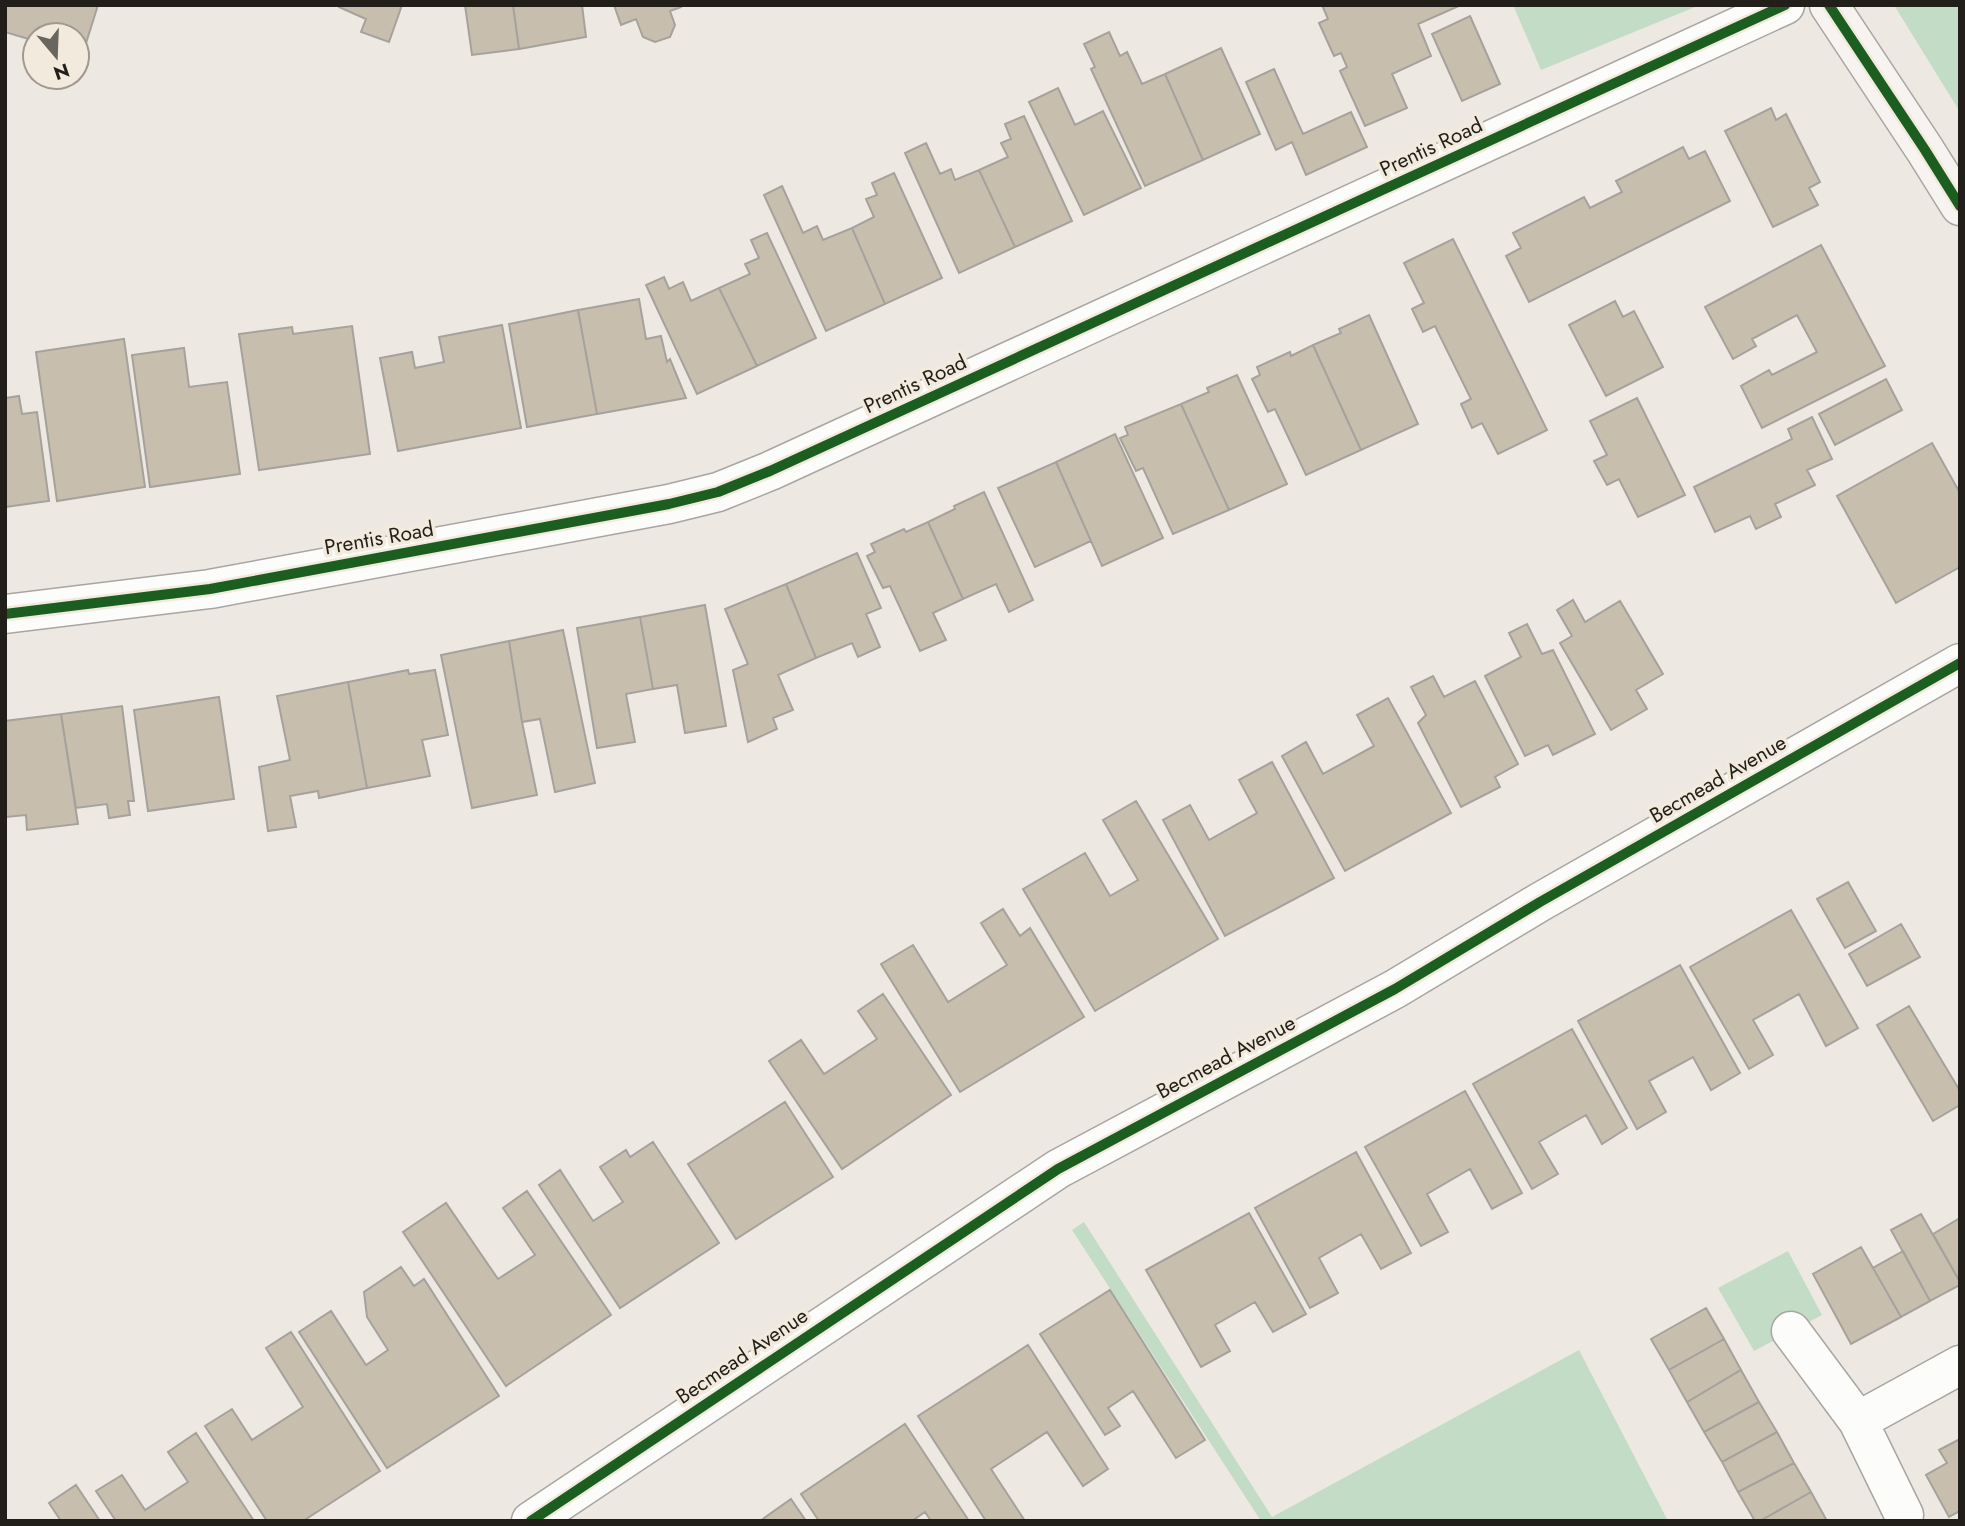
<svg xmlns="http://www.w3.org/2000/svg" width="1965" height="1526" viewBox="0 0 1965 1526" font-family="Jost,sans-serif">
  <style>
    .green { fill: #c2dcc6 }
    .building { fill: #c7bead; stroke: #a5a29d; stroke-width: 2 }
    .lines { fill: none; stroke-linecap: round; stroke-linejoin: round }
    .minor-casing { stroke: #a9a6a1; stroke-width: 41 }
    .secondary-casing { stroke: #a9a6a1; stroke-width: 41 }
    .minor { stroke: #fcfcfb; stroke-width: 38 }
    .secondary { stroke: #f6f3f0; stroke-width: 38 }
    .cycleway-casing { stroke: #f2eadd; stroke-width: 15 }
    .cycleway { stroke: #1b5e20; stroke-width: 10 }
    .labels { text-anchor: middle; stroke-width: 7; stroke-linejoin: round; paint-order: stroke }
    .street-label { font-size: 21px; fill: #221f1a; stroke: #f2eadd }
  </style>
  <rect width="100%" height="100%" fill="#ede9e2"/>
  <path class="green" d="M 1513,5 L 1700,5 L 1541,70 Z
    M 1894,5 L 1960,5 L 1960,112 Z
    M 1084,1222 L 1272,1517 L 1579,1350 L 1668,1521 L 1261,1521 L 1072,1230 Z
    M 1788,1251 L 1822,1315 L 1754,1351 L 1718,1288 Z"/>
  <path class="building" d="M 5,5 L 98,5 L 82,56 L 77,54 L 77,35 L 35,35 L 35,41 L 5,32 Z
    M 339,5 L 402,5 L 389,42 L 361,32 L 366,19 L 339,7 Z
    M 465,5 L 513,5 L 519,49 L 472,55 Z
    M 513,5 L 582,5 L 586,37 L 519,49 Z
    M 614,5 L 681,5 L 681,7 L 670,11 L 675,25 L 670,37 L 655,42 L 643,37 L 636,19 L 621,25 Z
    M 1322,5 L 1461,5 L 1418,24 L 1431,56 L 1392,74 L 1407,108 L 1365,126 L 1340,71 L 1347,67 L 1341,53 L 1334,56 L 1319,23 L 1328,19 Z
    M 1470,16 L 1500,84 L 1462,101 L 1432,34 Z
    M 1109,32 L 1120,56 L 1127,52 L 1142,84 L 1165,74 L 1203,160 L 1145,186 L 1091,69 L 1095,67 L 1084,44 Z
    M 1221,48 L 1260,134 L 1203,160 L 1165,74 Z
    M 1274,69 L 1303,134 L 1351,112 L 1367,147 L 1306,175 L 1292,142 L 1276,150 L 1246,82 Z
    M 1058,88 L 1075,125 L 1103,111 L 1141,188 L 1084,215 L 1029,102 Z
    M 1771,108 L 1776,120 L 1786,114 L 1820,182 L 1809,188 L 1818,205 L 1773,227 L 1725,131 Z
    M 1024,116 L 1072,221 L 1015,247 L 979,170 L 1008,157 L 1001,143 L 1011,139 L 1005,124 Z
    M 926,143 L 940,174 L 951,169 L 955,180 L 979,170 L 1015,247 L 959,273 L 905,153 Z
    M 1683,147 L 1689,159 L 1705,151 L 1730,201 L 1529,302 L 1506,256 L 1521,248 L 1513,233 L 1584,197 L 1590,208 L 1622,192 L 1616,181 Z
    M 894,173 L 942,278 L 885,304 L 852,228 L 874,217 L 866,199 L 877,195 L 872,183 Z
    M 782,186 L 803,233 L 817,226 L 823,240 L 852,228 L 885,304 L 826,331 L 764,195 Z
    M 767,233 L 816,338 L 757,366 L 719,288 L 750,274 L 745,264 L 759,258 L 751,240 Z
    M 1453,239 L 1547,430 L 1498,454 L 1482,423 L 1472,428 L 1461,404 L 1471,399 L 1435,326 L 1423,332 L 1412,309 L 1424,303 L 1404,263 Z
    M 1821,245 L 1885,366 L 1762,428 L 1741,386 L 1769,370 L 1772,375 L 1817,352 L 1797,315 L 1752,339 L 1756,346 L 1733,359 L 1705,307 Z
    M 664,277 L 669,289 L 683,282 L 691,301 L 719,288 L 757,366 L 697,394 L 646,285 Z
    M 639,299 L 646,339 L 661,336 L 667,362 L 670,359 L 686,398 L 597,414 L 578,310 Z
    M 1615,301 L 1623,317 L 1634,311 L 1663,367 L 1606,396 L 1569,325 Z
    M 578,310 L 597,414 L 527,427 L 509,324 Z
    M 1369,315 L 1418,424 L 1361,450 L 1313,345 L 1341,333 L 1339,329 Z
    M 502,325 L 521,428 L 398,451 L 380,358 L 412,352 L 415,368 L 444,362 L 439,337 Z
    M 352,326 L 370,454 L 259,470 L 239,334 L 292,327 L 293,334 Z
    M 124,339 L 145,487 L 57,501 L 36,352 Z
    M 1313,345 L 1361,450 L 1306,475 L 1275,409 L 1268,412 L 1252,379 L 1260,375 L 1257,367 L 1290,352 L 1291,356 Z
    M 184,348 L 189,387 L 227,382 L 240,474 L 150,487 L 132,355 Z
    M 1237,375 L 1287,484 L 1229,510 L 1181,404 L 1209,392 L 1207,388 Z
    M 1886,379 L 1902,410 L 1835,445 L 1819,414 Z
    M 19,396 L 22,414 L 37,412 L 49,501 L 5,507 L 5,398 Z
    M 1637,398 L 1685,495 L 1638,517 L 1619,479 L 1607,485 L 1594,461 L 1607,455 L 1590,421 Z
    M 1181,404 L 1229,510 L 1173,534 L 1143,468 L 1136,471 L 1120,438 L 1128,435 L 1125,427 Z
    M 1812,417 L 1832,459 L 1807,470 L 1815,485 L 1775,504 L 1781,517 L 1756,529 L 1750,516 L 1715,532 L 1694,487 L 1792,439 L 1788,429 Z
    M 1115,434 L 1163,538 L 1102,566 L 1056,462 Z
    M 1932,443 L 1960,493 L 1960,567 L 1896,603 L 1837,496 Z
    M 1056,462 L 1091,541 L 1035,567 L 998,488 Z
    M 984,492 L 1033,600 L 1009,612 L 996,584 L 963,599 L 928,522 L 955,509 L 954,506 Z
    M 928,522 L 963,599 L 933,613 L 946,640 L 920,651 L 890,586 L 883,588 L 867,556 L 875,552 L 871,544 L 904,529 L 906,532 Z
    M 857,553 L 881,608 L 866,614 L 880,647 L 858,657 L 852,643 L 816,658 L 786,584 Z
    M 786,584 L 816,658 L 778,675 L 793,710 L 773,718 L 777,729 L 748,742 L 733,670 L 748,664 L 725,609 Z
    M 1573,600 L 1585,622 L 1620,601 L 1663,674 L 1636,690 L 1647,709 L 1611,730 L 1560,643 L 1572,636 L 1557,610 Z
    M 705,605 L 726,726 L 685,733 L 677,685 L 653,689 L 640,617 Z
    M 640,617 L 653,689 L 626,694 L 635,742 L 597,748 L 577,628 Z
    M 1527,624 L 1542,654 L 1553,650 L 1595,734 L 1553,755 L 1548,745 L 1525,756 L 1485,676 L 1521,657 L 1509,633 Z
    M 563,630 L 595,783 L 555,792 L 540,719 L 522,722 L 509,641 Z
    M 509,641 L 522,722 L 537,795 L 472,808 L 441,655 Z
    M 408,670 L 409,674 L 435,670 L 448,735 L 422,740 L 430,776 L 367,788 L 348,682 Z
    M 1433,676 L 1444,697 L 1475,681 L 1518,764 L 1495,777 L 1500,787 L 1461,807 L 1418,723 L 1426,715 L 1411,687 Z
    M 348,682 L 367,788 L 319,798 L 318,791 L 290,796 L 296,827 L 268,831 L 259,767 L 290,760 L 277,696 Z
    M 219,697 L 234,799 L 148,811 L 134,710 Z
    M 1388,698 L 1451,813 L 1345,871 L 1282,756 L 1306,742 L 1323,774 L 1374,746 L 1357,715 Z
    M 122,706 L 134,801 L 128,801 L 130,815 L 109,818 L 107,804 L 76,808 L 61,714 Z
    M 61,714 L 78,824 L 27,830 L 26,815 L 6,817 L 5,721 Z
    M 1272,762 L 1334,878 L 1225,936 L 1163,820 L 1190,805 L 1209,840 L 1257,813 L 1239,780 Z
    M 1136,801 L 1218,939 L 1095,1011 L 1023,889 L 1085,853 L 1110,896 L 1138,880 L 1103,820 Z
    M 1848,882 L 1876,931 L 1845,948 L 1817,899 Z
    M 1003,909 L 1020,936 L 1030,928 L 1084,1017 L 960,1092 L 881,964 L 913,945 L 948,1002 L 1007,965 L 981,923 Z
    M 1791,910 L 1858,1028 L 1826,1046 L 1799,994 L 1753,1020 L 1773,1055 L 1749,1069 L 1690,967 Z
    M 1901,924 L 1920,957 L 1867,986 L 1849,954 Z
    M 1680,965 L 1740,1073 L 1711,1090 L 1693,1057 L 1649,1081 L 1666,1112 L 1637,1129 L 1578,1021 Z
    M 883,994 L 951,1095 L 842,1169 L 769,1061 L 801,1040 L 824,1074 L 877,1039 L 858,1011 Z
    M 1909,1006 L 1960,1091 L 1960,1105 L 1933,1121 L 1877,1025 Z
    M 1572,1029 L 1627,1128 L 1602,1144 L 1586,1115 L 1539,1142 L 1558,1174 L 1532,1189 L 1473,1084 Z
    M 1465,1091 L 1522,1193 L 1492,1209 L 1470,1169 L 1427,1194 L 1448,1232 L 1421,1246 L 1365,1147 Z
    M 785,1102 L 833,1177 L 736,1239 L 688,1164 Z
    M 653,1142 L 719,1243 L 620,1308 L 539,1185 L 560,1170 L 593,1221 L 623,1202 L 600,1167 L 626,1150 L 630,1157 Z
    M 1356,1152 L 1411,1253 L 1381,1269 L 1361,1234 L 1319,1258 L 1338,1293 L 1310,1308 L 1255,1208 Z
    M 527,1191 L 611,1315 L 506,1386 L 403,1232 L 446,1203 L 498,1279 L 535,1255 L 503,1208 Z
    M 1249,1213 L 1306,1314 L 1273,1332 L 1255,1302 L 1215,1325 L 1230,1351 L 1201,1367 L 1146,1270 Z
    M 1921,1214 L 1960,1282 L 1960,1285 L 1930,1301 L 1891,1230 Z
    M 1960,1218 L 1960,1282 L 1933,1234 Z
    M 1861,1247 L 1901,1317 L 1851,1344 L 1813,1274 Z
    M 1903,1251 L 1930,1301 L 1901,1317 L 1873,1268 Z
    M 401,1267 L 414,1286 L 424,1279 L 499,1396 L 387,1468 L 299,1332 L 331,1311 L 366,1365 L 388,1350 L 367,1317 L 364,1292 Z
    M 1110,1290 L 1205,1440 L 1176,1458 L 1133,1391 L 1108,1408 L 1120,1426 L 1105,1435 L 1040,1334 Z
    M 1706,1308 L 1724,1339 L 1669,1370 L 1651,1339 Z
    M 291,1332 L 380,1471 L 303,1521 L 267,1521 L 205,1426 L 232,1409 L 252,1440 L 303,1407 L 266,1348 Z
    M 1724,1339 L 1741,1370 L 1687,1402 L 1669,1370 Z
    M 1028,1345 L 1108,1469 L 1083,1486 L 1047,1432 L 991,1469 L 1025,1521 L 986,1521 L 918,1416 Z
    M 1741,1370 L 1759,1402 L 1704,1432 L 1687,1402 Z
    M 1759,1402 L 1777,1432 L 1722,1462 L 1704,1432 Z
    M 905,1424 L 969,1521 L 931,1521 L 925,1512 L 912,1521 L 819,1521 L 801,1494 Z
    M 1777,1432 L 1794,1463 L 1738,1492 L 1722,1462 Z
    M 196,1433 L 254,1521 L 116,1521 L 96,1491 L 122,1475 L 145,1510 L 188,1482 L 168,1452 Z
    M 1960,1439 L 1960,1511 L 1949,1517 L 1926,1475 L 1947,1463 L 1939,1450 Z
    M 1794,1463 L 1811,1492 L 1760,1521 L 1755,1521 L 1738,1492 Z
    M 76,1485 L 100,1521 L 61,1521 L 49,1503 Z
    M 1811,1492 L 1827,1521 L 1760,1521 Z
    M 791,1499 L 806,1521 L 760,1521 Z"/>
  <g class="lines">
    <g class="minor-casing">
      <path id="minor" d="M 5,614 L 210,589 L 669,504 L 718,492 L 770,471 L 1785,5
        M 1791,1331 L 1858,1421 L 1904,1515
        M 1858,1421 L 1960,1365
        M 531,1521 L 1058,1169 L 1395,989 L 1540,902 L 1960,663"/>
    </g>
    <g class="secondary-casing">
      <path id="secondary" d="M 1829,5 L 1925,150 L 1960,206"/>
    </g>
    <use href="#minor" class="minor"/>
    <use href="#secondary" class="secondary"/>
    <g class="cycleway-casing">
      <path id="cycleway" d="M 1829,5 L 1925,150 L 1960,206
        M 5,614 L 210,589 L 669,504 L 718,492 L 770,471 L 1785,5
        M 531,1521 L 1058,1169 L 1395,989 L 1540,902 L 1960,663"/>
    </g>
    <use href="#cycleway" class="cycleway"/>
  </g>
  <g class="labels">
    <g class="street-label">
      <text transform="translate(1431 147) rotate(-25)" y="7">Prentis Road</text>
      <text transform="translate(915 384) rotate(-25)" y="7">Prentis Road</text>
      <text transform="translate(379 538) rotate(-10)" y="7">Prentis Road</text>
      <text transform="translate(1718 779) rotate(-30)" y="7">Becmead Avenue</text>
      <text transform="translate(1226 1057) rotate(-28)" y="7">Becmead Avenue</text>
      <text transform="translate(742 1356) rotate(-34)" y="7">Becmead Avenue</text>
    </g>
  </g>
  <rect width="1965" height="1526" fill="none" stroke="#221f1a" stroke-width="14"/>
  <g transform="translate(56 56) rotate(161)"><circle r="33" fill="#f2eadd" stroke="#9f998f" stroke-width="2"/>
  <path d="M0-5L12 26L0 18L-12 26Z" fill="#696660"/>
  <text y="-10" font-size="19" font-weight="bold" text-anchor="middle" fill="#221f1a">N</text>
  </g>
</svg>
